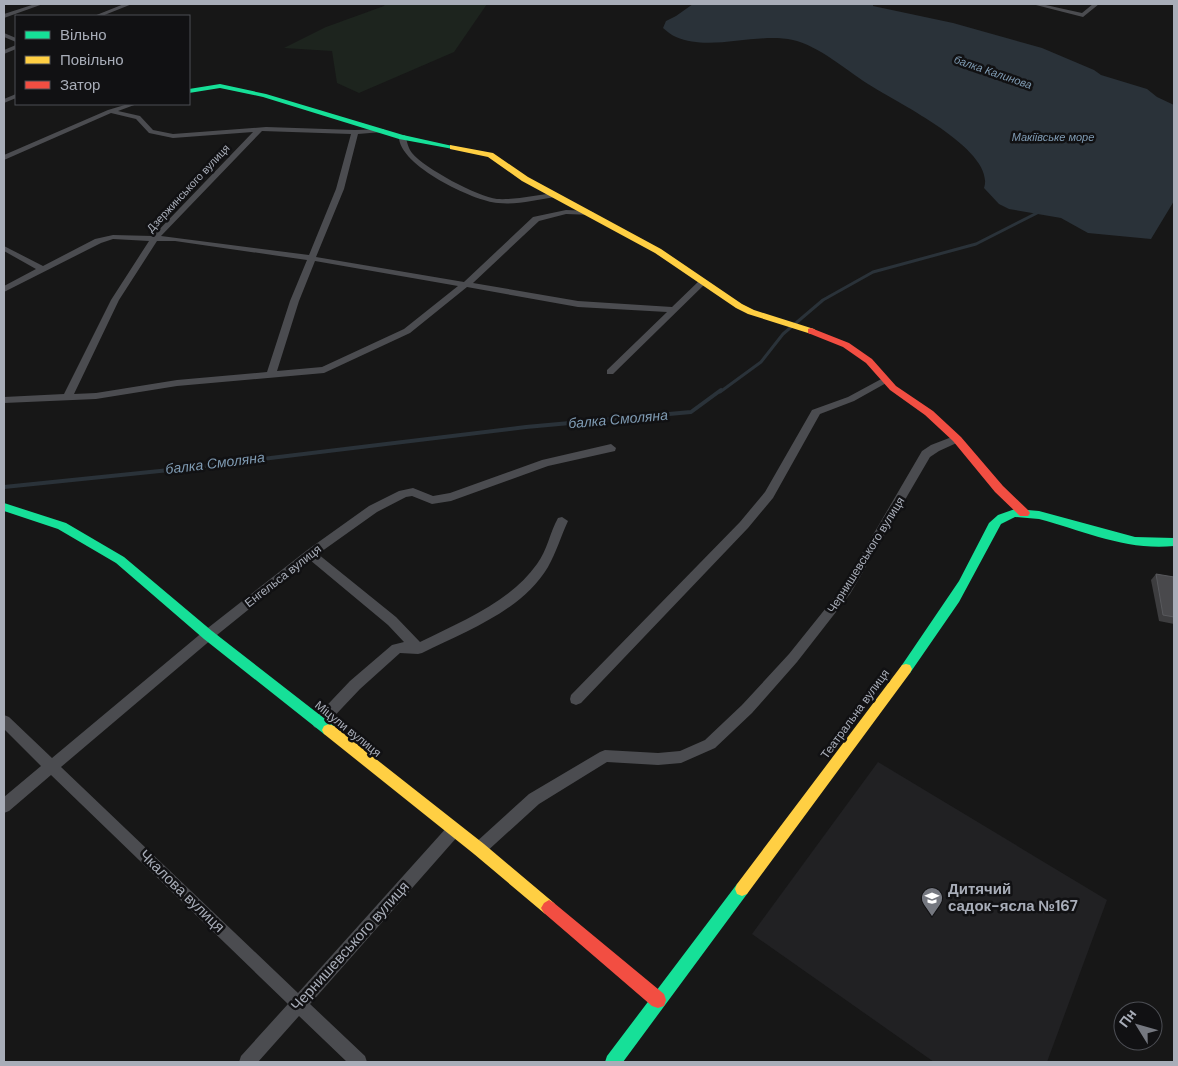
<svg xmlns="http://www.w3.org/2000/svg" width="1178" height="1066" viewBox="0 0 1178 1066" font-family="'DM Sans',sans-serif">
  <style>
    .built { fill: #212123 }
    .green { fill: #1d241e }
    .water { fill: #2a3239 }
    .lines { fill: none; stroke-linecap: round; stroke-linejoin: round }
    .stream-far1 { stroke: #2a3239; stroke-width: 3 }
    .stream { stroke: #2a3239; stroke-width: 4 }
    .street { fill: #4b4c50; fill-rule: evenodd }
    .fast { fill: #16e098; fill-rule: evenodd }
    .slow { fill: #ffcf43; fill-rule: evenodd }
    .jam { fill: #f24e42; fill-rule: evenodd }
    .wall { fill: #3d3d3f }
    .building { fill: #49494c; stroke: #58595d }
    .labels { text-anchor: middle; stroke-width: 5; stroke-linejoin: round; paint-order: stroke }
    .far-water-label { font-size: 11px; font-style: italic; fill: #7f9bb3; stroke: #111113 }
    .far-street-label { font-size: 11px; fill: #a8adb8; stroke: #111113 }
    .street-label { font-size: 12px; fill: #a8adb8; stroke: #111113 }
    .water-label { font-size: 14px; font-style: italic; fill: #7f9bb3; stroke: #111113 }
    .near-poi-label { font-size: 15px; font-weight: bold; fill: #a8adb8; stroke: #111113; text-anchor: start }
    .near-street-label { font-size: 15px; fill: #a8adb8; stroke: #111113 }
  </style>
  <rect width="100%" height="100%" fill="#171717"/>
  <path class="built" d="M 878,762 L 1107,900 L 1047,1062 L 934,1062 L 752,934 Z"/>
  <path class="green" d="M 385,4 L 487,4 L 454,52 L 359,93 L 337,83 L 332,51 L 284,48 L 326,27 L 384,6 Z"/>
  <path class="water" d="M 693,4 L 873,4 L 873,6 L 953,23 L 1042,48 L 1094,70 L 1101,75 L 1147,89 L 1157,97 L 1174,105 L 1174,201 L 1151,239 L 1088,233 L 1061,218 L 1009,209 L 999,204 L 984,188 C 997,150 894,101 868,84 C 846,70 819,46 793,40 C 756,32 711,52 676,37 C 671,35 667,31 663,28 L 666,21 L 676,16 Z"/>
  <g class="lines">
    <path class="stream-far1" d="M 720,392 L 761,362 L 783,334 L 823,300 L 873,272 L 976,244 L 1039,212"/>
    <path class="stream" d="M 4,487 L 189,468 L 526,427 L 691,412 L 721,390"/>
    <path class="street" d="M 35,4 L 43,4 L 4,18 L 4,14 Z
      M 124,4 L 132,4 L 102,16 L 94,16 Z
      M 1032,4 L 1041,4 L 1082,13 L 1093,4 L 1099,4 L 1083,17 Z
      M 4,33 L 16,38 L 16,42 L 4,37 Z
      M 16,45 L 16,49 L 4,54 L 4,50 Z
      M 16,94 L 16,98 L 4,103 L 4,99 Z
      M 128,104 L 137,104 L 118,111 L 140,116 L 153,130 L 173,134 L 266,127 L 355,130 L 384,129 L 384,131 L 382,132 L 358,134 L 344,189 L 316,257 L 464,282 L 533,217 L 566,210 L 590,211 L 594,213 L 593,215 L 566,214 L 539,221 L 473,283 L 578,301 L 672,307 L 700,280 L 706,280 L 707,282 L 613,374 L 607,374 L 607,370 L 667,312 L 578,307 L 467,287 L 410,333 L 324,373 L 177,386 L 96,399 L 4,403 L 4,397 L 64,394 L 111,300 L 149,241 L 113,239 L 101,243 L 4,292 L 4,286 L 36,269 L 4,251 L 4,246 L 43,266 L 95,239 L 113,235 L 153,236 L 253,132 L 173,138 L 149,133 L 136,119 L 111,113 L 4,160 L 4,155 L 108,110 ZM 262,131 L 351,134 L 336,189 L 309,255 L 161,236 ZM 157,241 L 175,241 L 307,260 L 290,301 L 267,372 L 177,380 L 96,393 L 74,394 L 119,300 ZM 315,261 L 458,286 L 404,329 L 322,367 L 277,371 L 299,301 Z
      M 399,135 L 405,135 C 407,141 408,148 412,153 C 424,168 478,197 497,199 C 516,200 536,195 555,193 L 559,195 L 555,197 C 536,200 517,205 498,203 C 473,201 396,164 399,135 Z
      M 885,377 L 888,378 L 890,380 L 888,382 L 854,401 L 820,414 L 773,498 L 748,528 L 581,703 L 576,705 L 571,703 L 570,699 L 571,695 L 740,522 L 765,492 L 812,410 L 848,397 Z
      M 957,435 L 962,439 L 961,441 L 939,451 L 930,457 L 850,594 L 797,662 L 752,713 L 715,748 L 681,763 L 658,765 L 607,762 L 539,804 L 484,854 L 479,856 L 474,854 L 472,849 L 474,844 L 529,794 L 600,752 L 605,750 L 658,753 L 680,751 L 705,740 L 742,705 L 789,654 L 842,588 L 922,451 L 931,445 Z
      M 611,444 L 616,448 L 615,451 L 548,466 L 451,501 L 432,504 L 412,496 L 406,497 L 377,512 L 318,554 L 396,617 L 420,642 C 462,621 509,603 537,564 C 547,551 550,532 558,518 L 562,517 L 568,521 C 561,536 556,553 548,567 C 522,611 466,631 422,653 L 418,654 L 400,653 L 360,689 L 324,727 L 319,729 L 314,727 L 312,723 L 314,719 L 350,681 L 392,645 L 404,642 L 388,625 L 310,560 L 212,639 L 61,767 L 298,993 L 448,826 L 453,824 L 458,826 L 460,831 L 458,836 L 310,1004 L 365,1056 L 367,1062 L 347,1062 L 299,1016 L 258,1062 L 239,1062 L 241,1056 L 288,1004 L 51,775 L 9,811 L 4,813 L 4,797 L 41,766 L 4,729 L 4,715 L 9,717 L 52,758 L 204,631 L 306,551 L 369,506 L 399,491 L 413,488 L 433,496 L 450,493 L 542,460 Z"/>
    <path class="fast" d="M 220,84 L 266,94 L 403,135 L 457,147 L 453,149 L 399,139 L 263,97 L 220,88 L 189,93 L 189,89 Z
      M 4,503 L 66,523 L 124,557 L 212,631 L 334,726 L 336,730 L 334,734 L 329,736 L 324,734 L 204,639 L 116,563 L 58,529 L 4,511 Z
      M 1015,509 L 1039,511 L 1135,537 L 1174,538 L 1174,546 C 1127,551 1084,531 1039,519 L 1015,517 L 1001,524 L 959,602 L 910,673 L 906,674 L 902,673 L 900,669 L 902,665 L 959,581 L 989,523 L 998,515 Z
      M 742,882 L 747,884 L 749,889 L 747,894 L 623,1062 L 605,1062 L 607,1056 L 737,884 Z"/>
    <path class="slow" d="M 450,145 L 493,153 L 528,177 L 661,249 L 742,304 L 754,310 L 814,329 L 816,331 L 811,334 L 808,333 L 748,314 L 736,308 L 655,253 L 522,181 L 488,157 L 450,149 Z
      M 906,664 L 910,665 L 912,669 L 910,673 L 747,894 L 742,896 L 737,894 L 735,889 L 737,884 L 902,665 Z
      M 329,724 L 334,726 L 484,844 L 554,903 L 557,908 L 554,913 L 549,916 L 544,913 L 474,854 L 324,734 L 322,730 L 324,726 Z"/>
    <path class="jam" d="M 811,328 L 849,343 L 872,359 L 896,386 L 933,411 L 961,437 L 1003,486 L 1028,510 L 1030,513 L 1028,516 L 1020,516 L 995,492 L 953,441 L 925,415 L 890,390 L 866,363 L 843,347 L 808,333 L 808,329 Z
      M 549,900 L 554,903 L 664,994 L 666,1000 L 664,1006 L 658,1008 L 652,1006 L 544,913 L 541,908 L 544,903 Z"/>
  </g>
  <path class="wall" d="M 1156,574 L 1174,580 L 1174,624 L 1159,621 L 1151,580 Z"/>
  <path class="building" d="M 1156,574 L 1174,577 L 1174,617 L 1163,615 Z"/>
  <defs>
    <g id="school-pin" transform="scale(1.125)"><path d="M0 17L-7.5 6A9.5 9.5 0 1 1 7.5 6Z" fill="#757880" stroke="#111113"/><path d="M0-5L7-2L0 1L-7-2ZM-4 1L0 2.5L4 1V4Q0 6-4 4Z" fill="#fff"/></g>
  </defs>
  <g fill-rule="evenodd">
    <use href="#school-pin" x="932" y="898"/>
  </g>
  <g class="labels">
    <g class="far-water-label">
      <text transform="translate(993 72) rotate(19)" y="4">балка Калинова</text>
      <text x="1053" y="141">Макіївське море</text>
    </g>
    <g class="far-street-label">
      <text transform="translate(188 188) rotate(-47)" y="4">Дзержинського вулиця</text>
    </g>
    <g class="street-label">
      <text transform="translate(866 555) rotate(-58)" y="4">Чернишевського вулиця</text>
      <text transform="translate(283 576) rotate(-38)" y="4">Енгельса вулиця</text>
      <text transform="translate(855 714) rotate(-54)" y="4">Театральна вулиця</text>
      <text transform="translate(348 729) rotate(39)" y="4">Міцули вулиця</text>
    </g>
    <g class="water-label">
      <text transform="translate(618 419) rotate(-5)" y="5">балка Смоляна</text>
      <text transform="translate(215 463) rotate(-7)" y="5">балка Смоляна</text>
    </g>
    <g class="near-poi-label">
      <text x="948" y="894">Дитячий<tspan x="948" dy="17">садок-ясла №167</tspan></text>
    </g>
    <g class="near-street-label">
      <text transform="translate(182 891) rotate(44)" y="5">Чкалова вулиця</text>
      <text transform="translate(350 946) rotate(-48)" y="5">Чернишевського вулиця</text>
    </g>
  </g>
  <rect width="1178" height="1066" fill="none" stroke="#a8adb8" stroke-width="10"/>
  <rect x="15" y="15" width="175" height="90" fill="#111113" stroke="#4d4f55"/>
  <rect x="25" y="31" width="25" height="8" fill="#16e098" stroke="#4d4f55"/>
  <text x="60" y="40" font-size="15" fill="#a8adb8">Вільно</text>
  <rect x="25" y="56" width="25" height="8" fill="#ffcf43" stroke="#4d4f55"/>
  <text x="60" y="65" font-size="15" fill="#a8adb8">Повільно</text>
  <rect x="25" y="81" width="25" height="8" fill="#f24e42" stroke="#4d4f55"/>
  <text x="60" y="90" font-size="15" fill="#a8adb8">Затор</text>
  <g transform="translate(1138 1026) rotate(307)"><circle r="24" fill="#111113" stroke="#4d4f55"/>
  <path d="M0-4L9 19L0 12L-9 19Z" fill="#757880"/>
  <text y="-8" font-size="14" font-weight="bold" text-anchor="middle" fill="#a8adb8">Пн</text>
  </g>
</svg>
